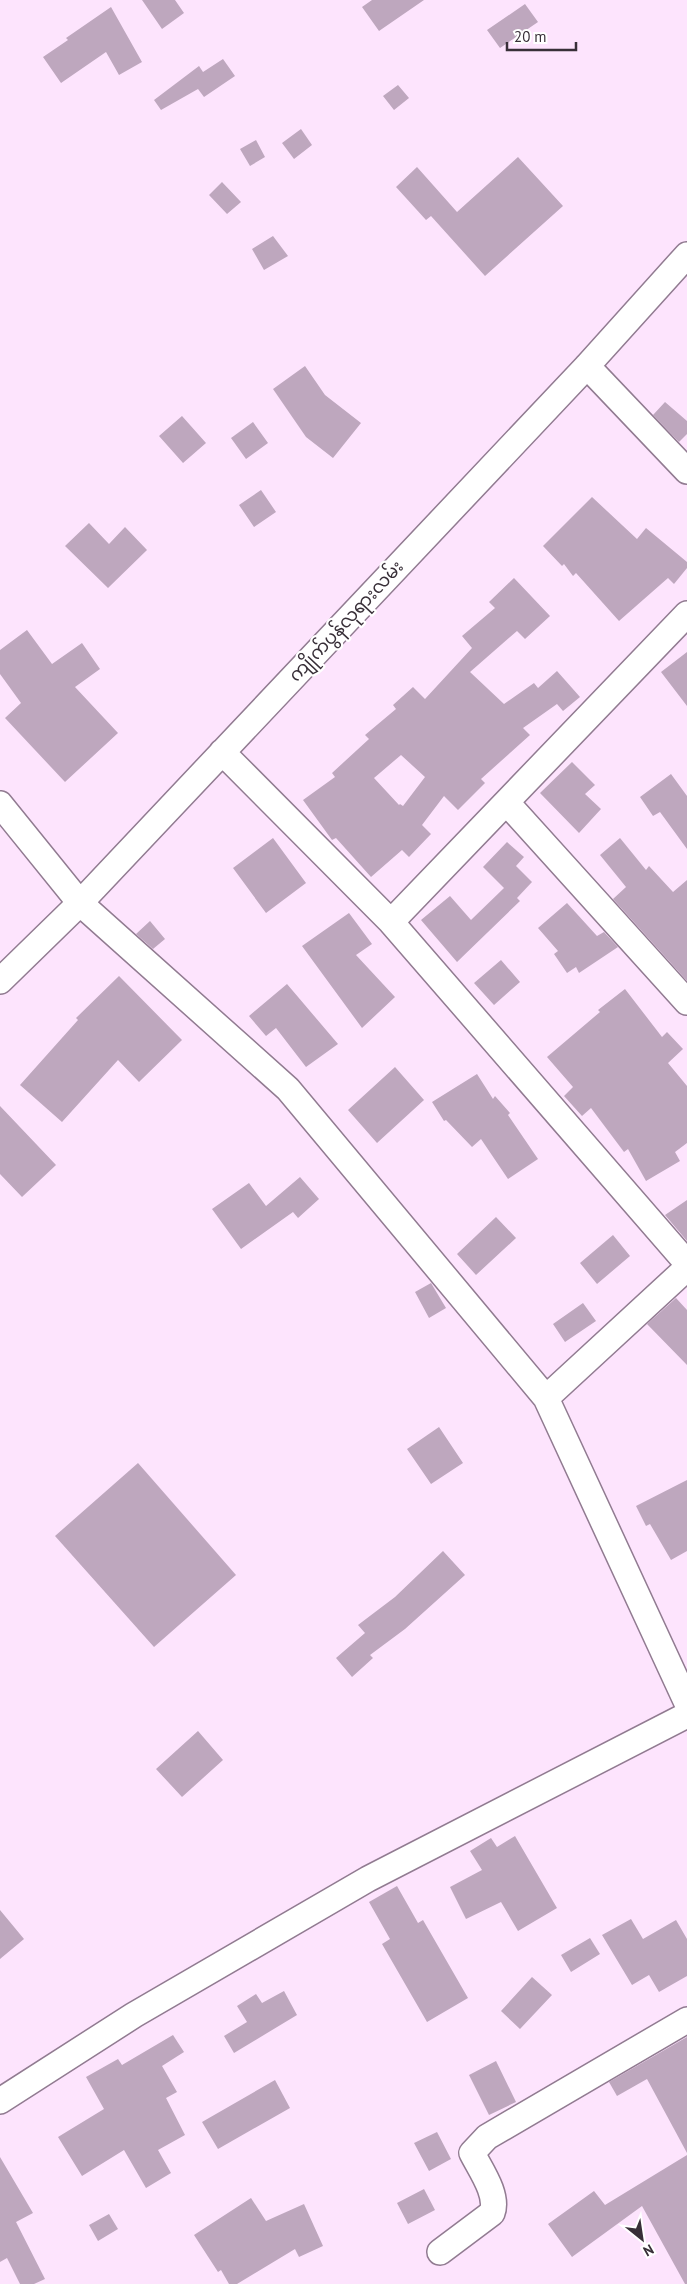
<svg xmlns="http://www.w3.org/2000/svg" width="687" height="2284" viewBox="0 0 687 2284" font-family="'PT Sans','Noto Sans Myanmar',sans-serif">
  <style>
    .building { fill: #bea7be; fill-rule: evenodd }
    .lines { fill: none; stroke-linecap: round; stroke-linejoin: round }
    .minor-casing { stroke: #917b91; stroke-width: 28 }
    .minor { stroke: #fff; stroke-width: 25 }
    .labels { text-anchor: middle; stroke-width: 4.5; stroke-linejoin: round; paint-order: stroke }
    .street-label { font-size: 18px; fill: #382f38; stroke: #fff }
  </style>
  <rect width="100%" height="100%" fill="#fde4fd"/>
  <path class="building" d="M 142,0 L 175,0 L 184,13 L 162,29 Z
    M 372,0 L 424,0 L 379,31 L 362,7 Z
    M 525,4 L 538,22 L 500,48 L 487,30 Z
    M 111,7 L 142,62 L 119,75 L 106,52 L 61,83 L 43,57 L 68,40 L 66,38 Z
    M 223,59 L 235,76 L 204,97 L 198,89 L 161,110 L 154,100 L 199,66 L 203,72 Z
    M 398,85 L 409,98 L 394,110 L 383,96 Z
    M 301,129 L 312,145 L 294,159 L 282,143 Z
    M 256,140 L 265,157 L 250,166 L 240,149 Z
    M 518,157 L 563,206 L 485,276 L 431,216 L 426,220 L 396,187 L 417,167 L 457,212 Z
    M 222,182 L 241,202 L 227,214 L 209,195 Z
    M 273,236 L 288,256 L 264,270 L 252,249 Z
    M 305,366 L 325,395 L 361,423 L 333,458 L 306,437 L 273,389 Z
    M 665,402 L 687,421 L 687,434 L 679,442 L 653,415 Z
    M 182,416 L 206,443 L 183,463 L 159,436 Z
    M 253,422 L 268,443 L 246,459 L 231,438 Z
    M 261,490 L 276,512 L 254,527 L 239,505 Z
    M 592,497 L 637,539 L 646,528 L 687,562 L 687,568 L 674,584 L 668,578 L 619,621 L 576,573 L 573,576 L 564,564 L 562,566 L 543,546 Z
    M 89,523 L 109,544 L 125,527 L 147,550 L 108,588 L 65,546 Z
    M 514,578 L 550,616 L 525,639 L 517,631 L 470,672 L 504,704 L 534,683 L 538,688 L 557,671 L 580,697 L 563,711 L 557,704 L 523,728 L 530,735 L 481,779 L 485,783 L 458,810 L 444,796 L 422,825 L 431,834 L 409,857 L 402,850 L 371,877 L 336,838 L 332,840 L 303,800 L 335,777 L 332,773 L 369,739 L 365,735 L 396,709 L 393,705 L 413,687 L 425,699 L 472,648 L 462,636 L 495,608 L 489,602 ZM 401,755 L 425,777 L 403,806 L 400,804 L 399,805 L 374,778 Z
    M 27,630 L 52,664 L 82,643 L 100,669 L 75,687 L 118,733 L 65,782 L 5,718 L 21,703 L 0,674 L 0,650 Z
    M 687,652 L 687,706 L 661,672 Z
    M 572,762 L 595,785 L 585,794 L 601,809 L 579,833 L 540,793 Z
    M 671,774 L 687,796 L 687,849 L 660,812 L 653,816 L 640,797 Z
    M 273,838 L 306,883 L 266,913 L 233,868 Z
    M 620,838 L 646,870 L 649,866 L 673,892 L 687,880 L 687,981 L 613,899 L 626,887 L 600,855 Z
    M 507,842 L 524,857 L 516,866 L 532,882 L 517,898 L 520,901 L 457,962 L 421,920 L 450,896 L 471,920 L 504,888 L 483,867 Z
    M 567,903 L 597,936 L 604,932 L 618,947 L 579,973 L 576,967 L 567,973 L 554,954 L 558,951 L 538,928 Z
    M 349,913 L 372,944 L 356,955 L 395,997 L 362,1028 L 302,946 Z
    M 150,921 L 165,939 L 153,949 L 136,934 Z
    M 501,960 L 520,982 L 494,1005 L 474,983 Z
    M 119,976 L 182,1040 L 139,1082 L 118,1060 L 62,1122 L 20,1085 L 78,1020 L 76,1018 Z
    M 287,984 L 338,1044 L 306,1067 L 276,1028 L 266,1036 L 249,1016 Z
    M 625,989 L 662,1037 L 667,1032 L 683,1049 L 668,1063 L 687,1086 L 687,1143 L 675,1152 L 680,1161 L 646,1181 L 628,1149 L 624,1152 L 591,1108 L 582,1116 L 564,1096 L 573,1087 L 547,1057 L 600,1012 L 598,1010 Z
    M 395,1067 L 424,1100 L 377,1143 L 348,1110 Z
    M 477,1074 L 493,1099 L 495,1096 L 510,1113 L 508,1115 L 538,1159 L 508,1179 L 481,1139 L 472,1147 L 446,1120 L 444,1121 L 432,1102 Z
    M 0,1106 L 56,1165 L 22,1197 L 0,1174 Z
    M 300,1177 L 319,1199 L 298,1218 L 293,1212 L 241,1249 L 212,1209 L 249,1183 L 266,1206 Z
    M 687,1200 L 687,1241 L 665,1215 Z
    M 496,1217 L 516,1238 L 476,1275 L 457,1254 Z
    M 613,1235 L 630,1256 L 597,1284 L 580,1263 Z
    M 431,1283 L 446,1308 L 429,1318 L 415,1292 Z
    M 676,1298 L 687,1310 L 687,1365 L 647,1324 Z
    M 583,1303 L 596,1321 L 565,1342 L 553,1324 Z
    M 439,1427 L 463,1463 L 431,1484 L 407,1449 Z
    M 138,1463 L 236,1575 L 154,1647 L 55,1536 Z
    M 687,1480 L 687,1551 L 671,1560 L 650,1524 L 646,1526 L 636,1506 Z
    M 443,1551 L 465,1575 L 405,1629 L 370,1655 L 373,1658 L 352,1677 L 336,1658 L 365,1633 L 358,1625 L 395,1597 Z
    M 198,1731 L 223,1760 L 182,1797 L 156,1769 Z
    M 515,1836 L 557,1908 L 518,1931 L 501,1902 L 466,1919 L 450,1887 L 482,1870 L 470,1851 L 491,1838 L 497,1847 Z
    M 397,1886 L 418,1923 L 423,1920 L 468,1998 L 427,2022 L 382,1944 L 390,1939 L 369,1902 Z
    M 0,1910 L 24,1939 L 0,1959 Z
    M 631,1919 L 643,1939 L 676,1920 L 687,1939 L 687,1976 L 659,1992 L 649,1975 L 632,1985 L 602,1935 Z
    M 590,1938 L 600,1954 L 571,1972 L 561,1955 Z
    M 532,1977 L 552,1995 L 520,2029 L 501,2011 Z
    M 284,1991 L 297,2015 L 234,2053 L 224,2036 L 247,2022 L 237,2006 L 256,1994 L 262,2003 Z
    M 173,2035 L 184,2052 L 162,2066 L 177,2092 L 166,2098 L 185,2135 L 158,2150 L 171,2173 L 146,2188 L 124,2150 L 82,2176 L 58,2137 L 104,2109 L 86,2077 L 118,2059 L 122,2065 Z
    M 687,2037 L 687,2153 L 647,2079 L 617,2096 L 609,2082 Z
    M 496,2061 L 516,2102 L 489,2115 L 469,2075 Z
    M 275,2080 L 290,2108 L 218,2149 L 202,2122 Z
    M 437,2132 L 451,2159 L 429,2171 L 414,2143 Z
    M 687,2155 L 687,2284 L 685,2284 L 642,2206 L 572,2257 L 548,2224 L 594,2191 L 605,2205 Z
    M 0,2157 L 33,2213 L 16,2222 L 45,2279 L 34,2284 L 20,2284 L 7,2258 L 0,2262 Z
    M 424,2189 L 435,2210 L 408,2224 L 397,2203 Z
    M 251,2198 L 266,2221 L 304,2204 L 323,2246 L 299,2257 L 295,2249 L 237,2284 L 229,2284 L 221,2270 L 218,2272 L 194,2235 Z
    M 109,2214 L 118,2229 L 98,2241 L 89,2225 Z"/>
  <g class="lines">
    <g class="minor-casing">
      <path id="minor" d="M 587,366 L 687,471
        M 222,752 L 391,922 L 687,1263
        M 507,803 L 687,1002
        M 0,804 L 80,903 L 288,1089 L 546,1398 L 687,1703
        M 391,922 L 687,614
        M 0,981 L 80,903 L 587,366 L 687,255
        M 546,1398 L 687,1268
        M 0,2101 L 134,2015 L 368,1879 L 687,1715
        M 440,2252 L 492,2213 C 499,2195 480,2169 472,2153 L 487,2137 L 687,2020"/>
    </g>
    <use href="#minor" class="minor"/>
  </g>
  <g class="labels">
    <g class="street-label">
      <text transform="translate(346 621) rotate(-47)" y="6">ကျိုက်ပွန်လုရားလမ်း</text>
    </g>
  </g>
  <g transform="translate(642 2239) rotate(150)" stroke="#ffffff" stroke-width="4" paint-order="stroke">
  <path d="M0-4L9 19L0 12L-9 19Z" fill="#382f38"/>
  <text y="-8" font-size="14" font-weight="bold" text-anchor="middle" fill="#382f38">N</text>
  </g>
  <path d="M507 42v8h69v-8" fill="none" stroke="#382f38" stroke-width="2.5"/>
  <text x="514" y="42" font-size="15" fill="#382f38" stroke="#ffffff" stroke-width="4" paint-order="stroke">20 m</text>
</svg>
